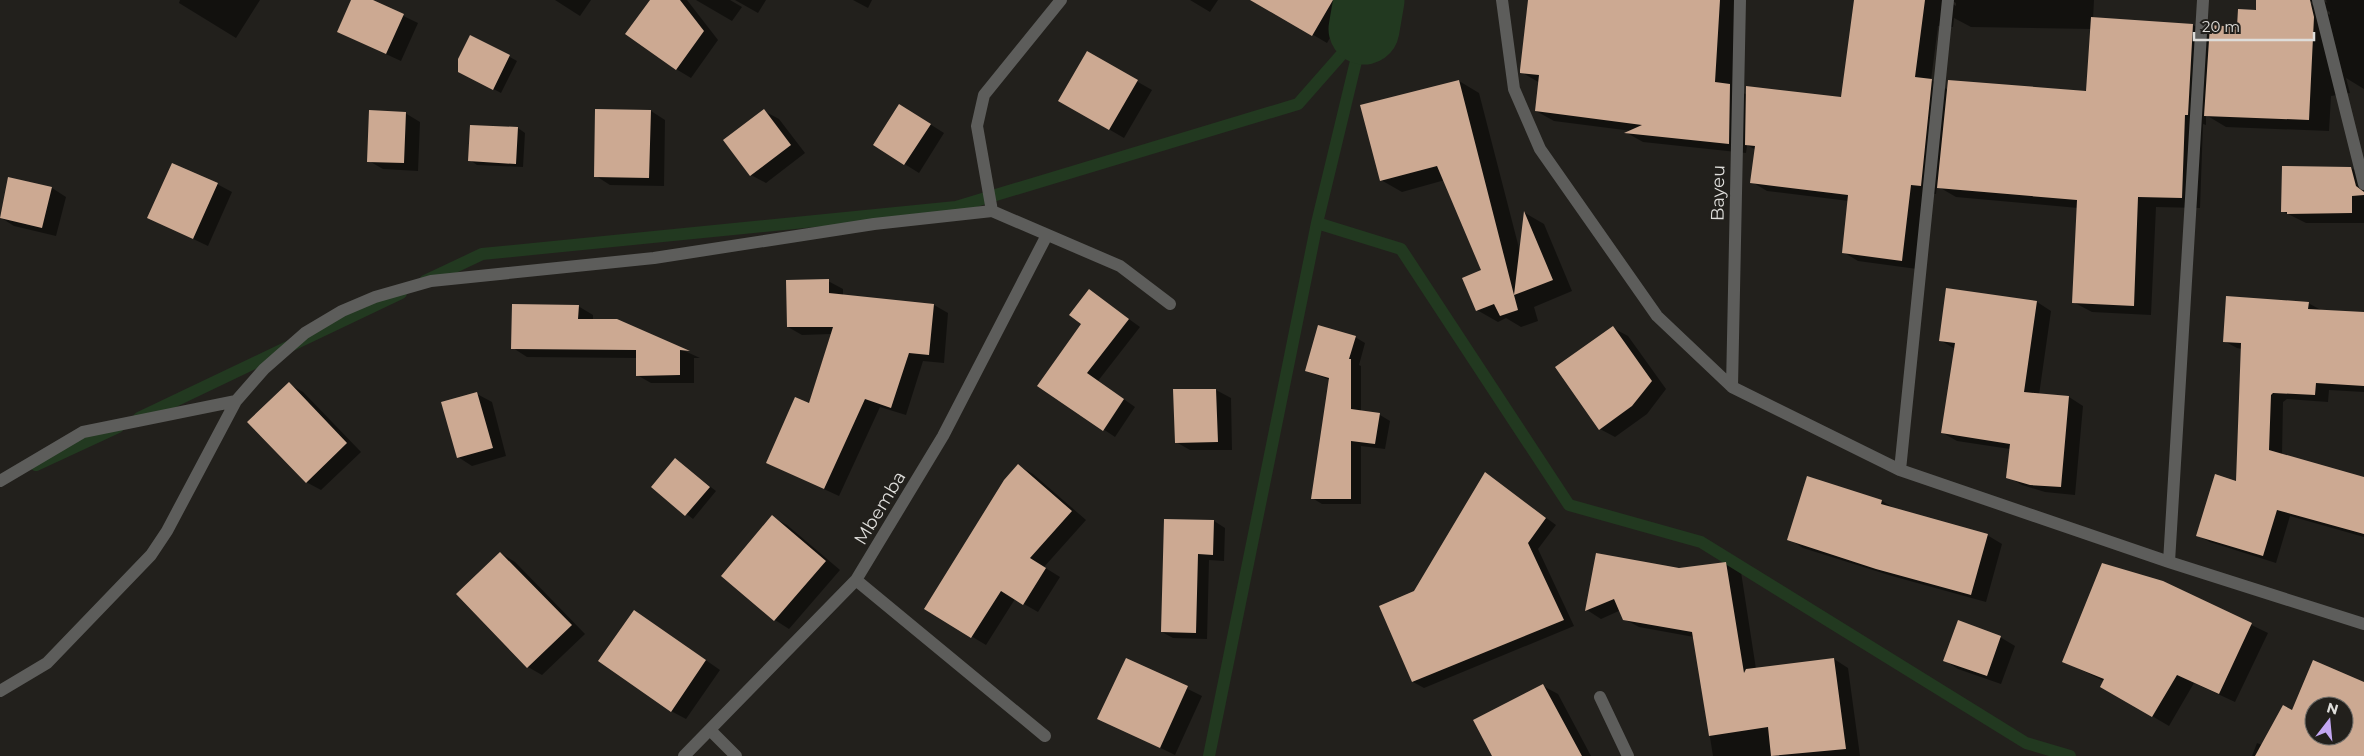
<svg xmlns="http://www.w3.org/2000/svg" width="2364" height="756" viewBox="0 0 2364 756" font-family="Montserrat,sans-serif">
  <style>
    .shadow { fill: #0007; fill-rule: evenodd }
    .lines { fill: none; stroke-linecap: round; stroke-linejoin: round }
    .stream { stroke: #223920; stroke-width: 12 }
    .river { stroke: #223920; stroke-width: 71 }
    .building { fill: #cca992; fill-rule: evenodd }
    .minor { stroke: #5d5d5b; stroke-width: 12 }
    .labels { text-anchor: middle; stroke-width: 5; stroke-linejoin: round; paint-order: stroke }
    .street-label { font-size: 18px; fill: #deddda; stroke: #22201c }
  </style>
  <rect width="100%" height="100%" fill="#22201c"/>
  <path class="shadow" d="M 180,0 L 260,0 L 236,38 L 179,3 Z
    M 352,0 L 370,0 L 418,23 L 401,61 L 338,32 Z
    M 555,0 L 591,0 L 580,16 Z
    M 651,0 L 687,0 L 718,40 L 691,78 L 676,69 Z
    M 696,0 L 730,0 L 742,7 L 732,21 Z
    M 735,0 L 766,0 L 758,13 Z
    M 853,0 L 872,0 L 868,8 Z
    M 1190,0 L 1218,0 L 1210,12 Z
    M 1275,0 L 1352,0 L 1327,43 L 1269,9 Z
    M 1528,0 L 1738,0 L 1733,87 L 1747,95 L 1842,98 L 1855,0 L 1946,0 L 1956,6 L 1956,3 L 1951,0 L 2094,0 L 2093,19 L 2193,25 L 2210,35 L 2238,28 L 2257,11 L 2257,0 L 2322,0 L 2327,3 L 2326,0 L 2364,0 L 2364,89 L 2346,78 L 2350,93 L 2331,96 L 2329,131 L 2226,127 L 2206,115 L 2206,125 L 2203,124 L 2200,208 L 2156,207 L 2151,315 L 2092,312 L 2073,302 L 2078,208 L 1956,197 L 1937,186 L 1936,194 L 1926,193 L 1917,269 L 1858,261 L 1843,252 L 1849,201 L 1767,191 L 1752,182 L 1756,150 L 1747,145 L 1746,153 L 1643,142 L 1627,133 L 1632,131 L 1554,121 L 1536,111 L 1540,83 L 1521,72 ZM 2310,1 L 2330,12 L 2330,15 L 2309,3 ZM 1954,18 L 1971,27 L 2092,29 L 2088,92 L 1948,90 L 1931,80 L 1938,26 L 1953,27 Z
    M 471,36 L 517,61 L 501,93 L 467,75 Z
    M 1087,53 L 1152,90 L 1124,138 L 1060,101 Z
    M 1459,81 L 1479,93 L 1520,252 L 1525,213 L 1544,224 L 1572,291 L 1534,307 L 1538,321 L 1521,327 L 1506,318 L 1498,322 L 1477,310 L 1482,271 L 1445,180 L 1402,192 L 1381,180 Z
    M 651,111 L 665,120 L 664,186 L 610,185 L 596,176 Z
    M 764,111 L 779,119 L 805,153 L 766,183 L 751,175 Z
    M 405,113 L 420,122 L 418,171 L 383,169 L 369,161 Z
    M 914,114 L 944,133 L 919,173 L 874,145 Z
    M 518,128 L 525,133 L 523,167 L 477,165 L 470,160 Z
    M 2351,168 L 2364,175 L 2364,223 L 2306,223 L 2282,211 Z
    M 9,178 L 52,188 L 66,197 L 56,236 L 14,226 L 0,217 Z
    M 217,184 L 232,192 L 208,246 L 149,218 Z
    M 828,281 L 843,289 L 843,296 L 934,305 L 948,313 L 944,363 L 923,361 L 906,415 L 880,407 L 839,496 L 767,463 L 809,404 L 831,334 L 802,335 L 788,327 Z
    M 1947,290 L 2037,302 L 2051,311 L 2039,395 L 2069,397 L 2083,406 L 2075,495 L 2045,492 L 2022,485 L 2008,477 L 2010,449 L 1957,441 L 1943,433 L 1955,349 L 1940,340 Z
    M 1090,291 L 1140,327 L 1098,381 L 1135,407 L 1115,437 L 1039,386 L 1083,323 Z
    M 2308,303 L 2321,310 L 2364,313 L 2364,392 L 2329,390 L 2328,402 L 2287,399 L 2283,402 L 2282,455 L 2364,479 L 2364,537 L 2290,516 L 2276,563 L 2210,542 L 2197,535 L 2237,483 L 2242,349 L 2237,348 L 2224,341 Z
    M 578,306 L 593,315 L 593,320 L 617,320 L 700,358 L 694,358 L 694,383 L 651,383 L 637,375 L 637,358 L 527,357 L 513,348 Z
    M 1613,328 L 1628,336 L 1666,389 L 1647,414 L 1615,437 L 1600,429 Z
    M 1355,337 L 1365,343 L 1359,365 L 1361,366 L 1361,412 L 1380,415 L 1390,421 L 1385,449 L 1361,446 L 1361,504 L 1322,504 L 1312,498 L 1330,380 L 1306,371 Z
    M 289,384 L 303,392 L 361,452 L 321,490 L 306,482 Z
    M 1216,390 L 1231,398 L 1232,450 L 1190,450 L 1176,442 L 1175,391 Z
    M 477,394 L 492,402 L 506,456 L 472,466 L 458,457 Z
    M 675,460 L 716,491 L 693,519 L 652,487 Z
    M 1019,466 L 1033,474 L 1086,520 L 1044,567 L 1060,577 L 1038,612 L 1015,599 L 986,645 L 926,609 Z
    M 1486,474 L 1556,525 L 1538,549 L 1574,626 L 1424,688 L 1413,682 L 1380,607 L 1415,592 Z
    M 1882,501 L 1897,510 L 1987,535 L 2002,544 L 1986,602 L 1892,576 L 1803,548 L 1789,539 Z
    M 772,517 L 787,525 L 840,570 L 789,629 L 775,620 L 722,576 Z
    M 1166,520 L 1214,521 L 1225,528 L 1224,561 L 1209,560 L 1207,639 L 1173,638 L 1162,632 Z
    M 500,553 L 515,562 L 585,634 L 542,675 L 528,667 Z
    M 1597,555 L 1679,569 L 1726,564 L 1741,572 L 1756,669 L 1834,659 L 1848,668 L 1860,756 L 1713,756 L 1694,637 L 1639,627 L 1624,619 L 1621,610 L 1601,619 L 1587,610 Z
    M 2163,582 L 2268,633 L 2235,702 L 2194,683 L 2169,726 L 2101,686 L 2104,681 L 2063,661 Z
    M 648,620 L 720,670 L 686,719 L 671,711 Z
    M 2000,637 L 2015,646 L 2001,684 L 1958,669 L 1944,660 Z
    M 1127,659 L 1202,696 L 1175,755 L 1099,718 Z
    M 2364,684 L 2364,730 L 2337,756 L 2252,756 L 2257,743 L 2262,745 L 2292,711 ZM 2314,706 L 2344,706 L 2344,736 L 2314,736 Z
    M 1543,686 L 1558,694 L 1591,756 L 1493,756 Z"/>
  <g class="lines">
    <path class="stream" d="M 1317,223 L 1401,249 L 1569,505 L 1701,542 L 2026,743 L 2070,756
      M 425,281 L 482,254 L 956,207 L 1298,104 L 1364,29
      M 139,418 L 401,293
      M 36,465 L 118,427
      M 1209,756 L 1317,223 L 1363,32"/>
    <path class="river" d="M 1364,29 L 1369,0"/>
  </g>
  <path class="building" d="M 351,0 L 373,0 L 404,14 L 386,54 L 337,32 Z
    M 650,0 L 680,0 L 704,31 L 676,70 L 625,34 Z
    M 1250,0 L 1333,0 L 1312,36 Z
    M 1528,0 L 1720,0 L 1715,82 L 1730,84 L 1729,144 L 1624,133 L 1642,125 L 1535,111 L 1539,75 L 1520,73 L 1520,70 Z
    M 1854,0 L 1925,0 L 1915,77 L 1932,79 L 1921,186 L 1911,185 L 1902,261 L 1842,253 L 1848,195 L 1750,183 L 1755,146 L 1745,145 L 1746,86 L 1841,97 Z
    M 2256,0 L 2310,0 L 2314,17 L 2309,120 L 2204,116 L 2210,25 L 2237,27 L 2238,9 L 2256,10 Z
    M 2091,17 L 2193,24 L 2188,115 L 2185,115 L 2182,198 L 2138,197 L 2134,306 L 2072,303 L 2077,200 L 1937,188 L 1948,80 L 2086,91 Z
    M 470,35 L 510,55 L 493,90 L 458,72 L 458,59 Z
    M 1087,51 L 1138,80 L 1109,130 L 1058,101 Z
    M 1459,80 L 1514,295 L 1524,211 L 1553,280 L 1514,295 L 1518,310 L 1500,316 L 1494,304 L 1476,311 L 1462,278 L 1481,270 L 1437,166 L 1380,181 L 1360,105 Z
    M 899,104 L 931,124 L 904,165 L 873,145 Z
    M 595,109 L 651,110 L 649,178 L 594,177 Z
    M 764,109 L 791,145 L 750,176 L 723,140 Z
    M 369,110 L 406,112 L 404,163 L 367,162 Z
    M 470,125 L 518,127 L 516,164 L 468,161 Z
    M 172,163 L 218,183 L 193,239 L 147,218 Z
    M 2282,166 L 2351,167 L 2356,186 L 2364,192 L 2364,195 L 2352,196 L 2352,213 L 2287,214 L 2287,212 L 2281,212 Z
    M 8,177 L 52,187 L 42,228 L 0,218 Z
    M 829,279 L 829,293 L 934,304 L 929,355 L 909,353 L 891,408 L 865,399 L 824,489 L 766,463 L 795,397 L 809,403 L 833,327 L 787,327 L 786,280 Z
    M 1946,288 L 2037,301 L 2024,392 L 2069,396 L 2061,487 L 2030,485 L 2006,478 L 2010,444 L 1941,433 L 1955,343 L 1939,341 Z
    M 1089,289 L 1129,319 L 1087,373 L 1124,399 L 1103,431 L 1037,386 L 1081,324 L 1069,315 Z
    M 2226,296 L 2309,302 L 2308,309 L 2364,312 L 2364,386 L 2316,383 L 2315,395 L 2273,393 L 2271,395 L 2269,450 L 2364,477 L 2364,534 L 2277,510 L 2263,556 L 2196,536 L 2215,474 L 2236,481 L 2241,343 L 2223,342 Z
    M 512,304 L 579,305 L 578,319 L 617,319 L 690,351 L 680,350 L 680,375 L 636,376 L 636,350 L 511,349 Z
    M 1318,325 L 1356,336 L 1349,359 L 1351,359 L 1351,409 L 1380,413 L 1375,444 L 1351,441 L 1351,499 L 1311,499 L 1329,378 L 1305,371 Z
    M 1613,326 L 1652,381 L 1632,406 L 1599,430 L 1555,367 Z
    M 289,382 L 347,443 L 306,483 L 247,422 Z
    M 1173,389 L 1216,389 L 1218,442 L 1175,443 Z
    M 477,392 L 493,448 L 457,458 L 441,402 Z
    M 675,458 L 710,487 L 685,516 L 651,487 Z
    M 1018,464 L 1072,511 L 1030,558 L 1046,568 L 1023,605 L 1001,591 L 971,638 L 924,609 L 1004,480 Z
    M 1485,472 L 1546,518 L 1528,543 L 1564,620 L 1412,682 L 1379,606 L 1414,591 Z
    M 1807,476 L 1882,500 L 1881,504 L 1988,534 L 1971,595 L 1876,569 L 1787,540 Z
    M 772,515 L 826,561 L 774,621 L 721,576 Z
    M 1164,519 L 1214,520 L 1213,555 L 1198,554 L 1196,633 L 1161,632 Z
    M 500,552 L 572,625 L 527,668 L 456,594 Z
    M 1596,553 L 1679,568 L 1726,562 L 1744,673 L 1746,669 L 1834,658 L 1846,749 L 1771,756 L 1768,727 L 1709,736 L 1692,632 L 1623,620 L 1614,599 L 1585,611 Z
    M 2102,563 L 2163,581 L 2252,623 L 2219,694 L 2177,675 L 2152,717 L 2100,687 L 2104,679 L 2062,662 Z
    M 634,610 L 706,660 L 671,712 L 598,661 Z
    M 1958,620 L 2001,636 L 1987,676 L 1943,661 Z
    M 1126,658 L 1188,686 L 1160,748 L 1097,719 Z
    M 2313,660 L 2364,682 L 2364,756 L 2255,756 L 2283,705 L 2292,710 ZM 2314,706 L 2344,706 L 2344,736 L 2314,736 Z
    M 1543,684 L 1582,756 L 1492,756 L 1473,720 Z"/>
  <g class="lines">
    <path class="minor" d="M 1502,0 L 1514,89 L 1540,149 L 1657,316 L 1732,387 L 1900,470 L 2169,562 L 2364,624
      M 2318,0 L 2364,184
      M 992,211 L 977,126 L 984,95 L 1061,0
      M 1732,387 L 1740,0
      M 1900,470 L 1948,0
      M 0,481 L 83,432 L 236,401
      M 2169,562 L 2203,0
      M 856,580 L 1045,736
      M 0,691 L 47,663 L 151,555 L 167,531 L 236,401 L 264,369 L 305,333 L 342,311 L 375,297 L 431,281 L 654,258 L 874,224 L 992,211 L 1120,266 L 1170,304
      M 1600,697 L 1628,756
      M 710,730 L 736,756
      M 684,756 L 856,580 L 943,436 L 1047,235"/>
  </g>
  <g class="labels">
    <g class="street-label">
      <text transform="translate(1718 193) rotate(-89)" y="6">Bayeu</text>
      <text transform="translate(880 508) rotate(-59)" y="6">Mbemba</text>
    </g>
  </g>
  <g transform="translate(2329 721) rotate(16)"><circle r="24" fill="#22201c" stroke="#6d6c68"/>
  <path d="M0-4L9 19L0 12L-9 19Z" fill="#c3a7f2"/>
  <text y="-8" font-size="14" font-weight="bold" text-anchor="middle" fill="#deddda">N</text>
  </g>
  <path d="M2194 32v8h120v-8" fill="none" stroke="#deddda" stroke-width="2.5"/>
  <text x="2202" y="32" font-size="15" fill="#deddda" stroke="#22201c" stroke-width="4" paint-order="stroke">20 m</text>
</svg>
